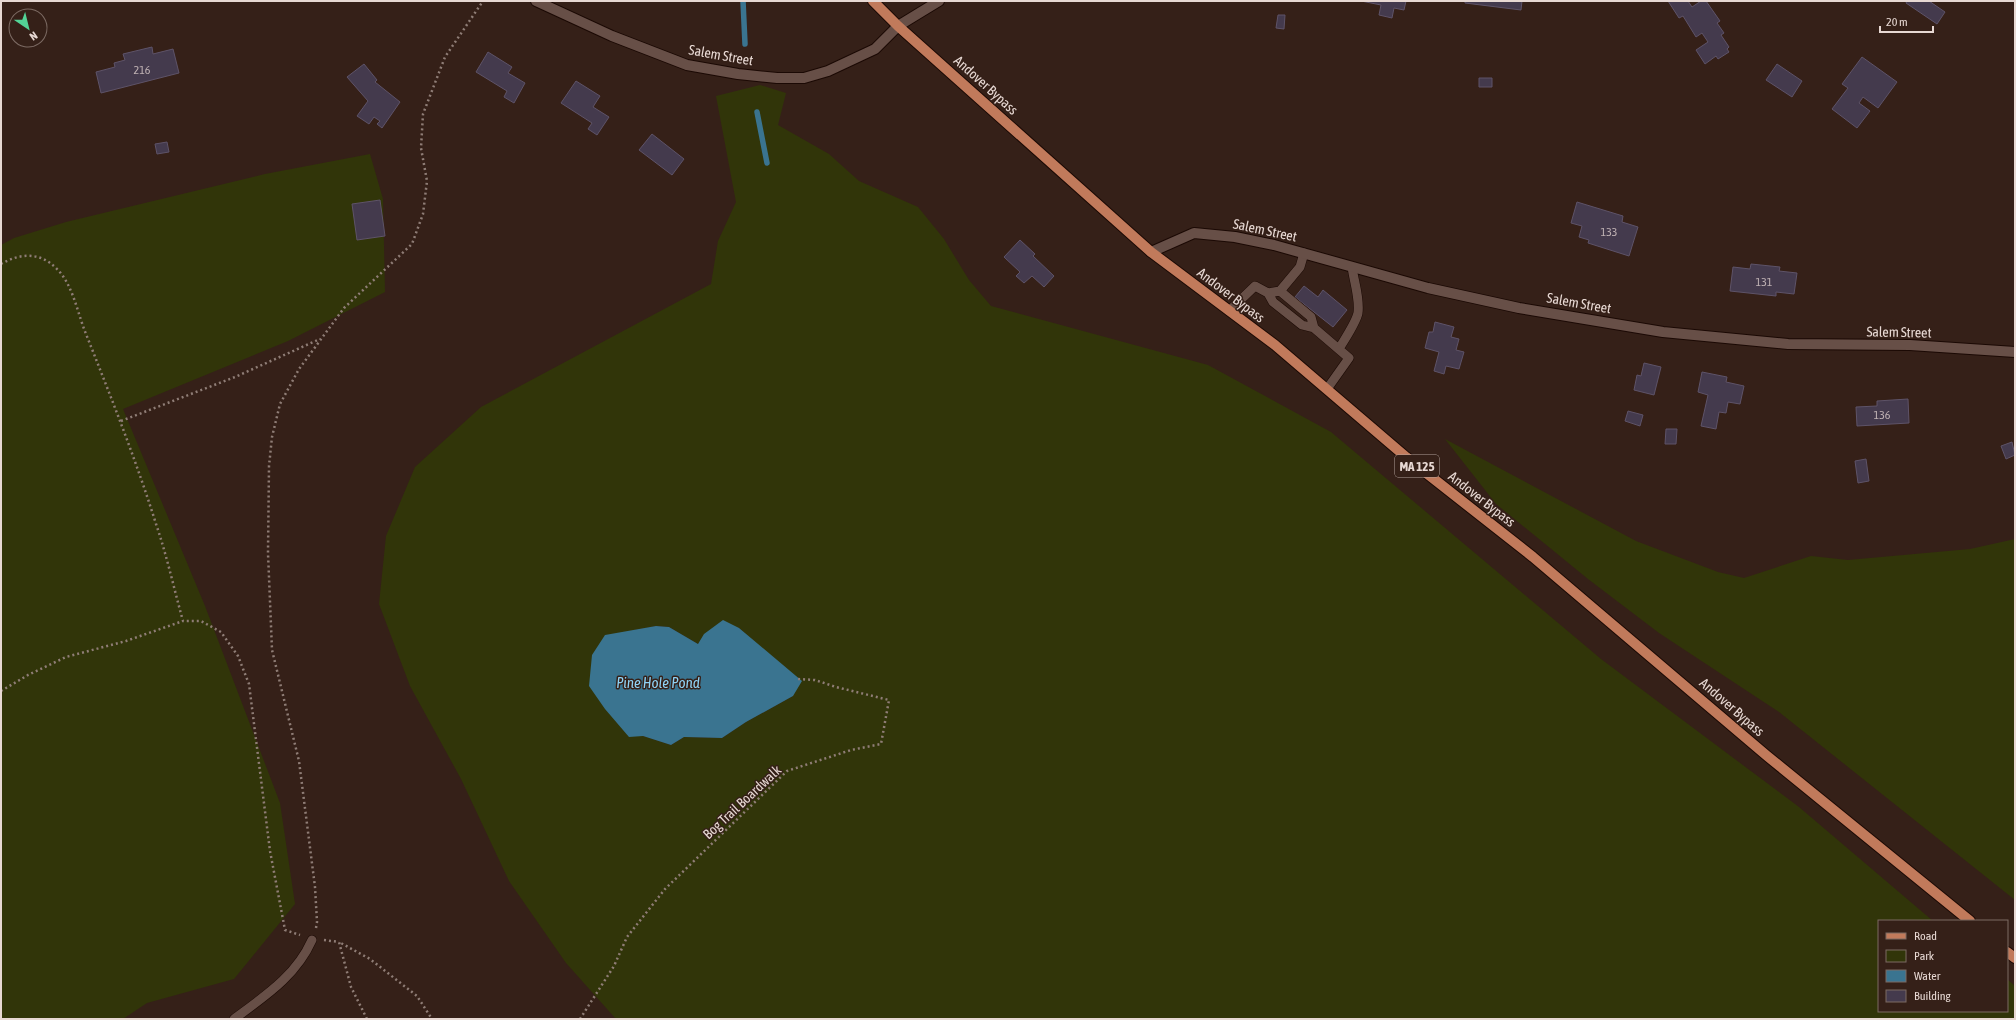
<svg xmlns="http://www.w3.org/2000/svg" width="2016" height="1020" viewBox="0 0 2016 1020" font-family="'Asap Condensed',sans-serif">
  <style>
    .green { fill: #313509; fill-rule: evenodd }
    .water { fill: #3a7490 }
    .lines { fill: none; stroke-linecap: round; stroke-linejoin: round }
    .stream { stroke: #3a7490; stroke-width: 5.5 }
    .building { fill: #443a4d; stroke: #5e5368 }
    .lane-casing { stroke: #1b0904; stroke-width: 10 }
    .street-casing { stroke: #1b0904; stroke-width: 12 }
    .secondary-casing { stroke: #1b0904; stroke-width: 12 }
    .primary-casing { stroke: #1b0904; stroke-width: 12 }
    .path { stroke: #8f7d76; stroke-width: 2.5; stroke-dasharray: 2 3; stroke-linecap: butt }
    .lane { stroke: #674f47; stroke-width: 9 }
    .street { stroke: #674f47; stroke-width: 10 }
    .secondary { stroke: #674f47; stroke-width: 10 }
    .primary { stroke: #c17a5b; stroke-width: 10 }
    .labels { text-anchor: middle; stroke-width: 3; stroke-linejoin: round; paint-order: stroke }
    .number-label { font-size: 12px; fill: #beb0b2 }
    .shield { fill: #352018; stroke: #b2a19b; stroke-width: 1 }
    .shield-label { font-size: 13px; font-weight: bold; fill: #e7d8d3 }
    .street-label { font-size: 14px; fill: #e7d8d3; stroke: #352018 }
    .water-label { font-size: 15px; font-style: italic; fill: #8fd3f6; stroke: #352018 }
  </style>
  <rect width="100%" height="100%" fill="#352018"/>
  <path class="green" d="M 760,85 L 786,93 L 778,125 L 829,154 L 859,181 L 918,207 L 944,239 L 969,280 L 991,306 L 1208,365 L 1331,432 L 1601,659 L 1799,807 L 1933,921 L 1879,921 L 1879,1011 L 2007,1011 L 2007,979 L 2015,986 L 2015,1019 L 616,1019 L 566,963 L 509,881 L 461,779 L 410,686 L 379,604 L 386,536 L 415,467 L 481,407 L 711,284 L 718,241 L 736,202 L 716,96 ZM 657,626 L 669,627 L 698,644 L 739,628 L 766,652 L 793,696 L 746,722 L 722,738 L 684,737 L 671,745 L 643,736 L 635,630 Z
    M 370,154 L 383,199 L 385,292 L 288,341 L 123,409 L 205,606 L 280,803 L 295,904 L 234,979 L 147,1003 L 123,1019 L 1,1019 L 1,245 L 14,238 L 66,222 L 265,174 Z
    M 1445,439 L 1636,541 L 1718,572 L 1744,578 L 1811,556 L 1848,560 L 1970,549 L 2015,539 L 2015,900 L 1779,712 L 1659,633 L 1588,579 L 1496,504 Z"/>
  <path class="water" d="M 723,620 L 739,628 L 802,681 L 793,696 L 746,722 L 722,738 L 684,737 L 671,745 L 643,736 L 629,737 L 605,709 L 589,686 L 592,655 L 605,635 L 656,626 L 669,627 L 698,644 L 704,634 Z"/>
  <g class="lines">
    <path class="stream" d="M 743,1 L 745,44
      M 757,112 L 767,163"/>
  </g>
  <path class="building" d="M 1361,1 L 1406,1 L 1404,10 L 1394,8 L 1392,18 L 1379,15 L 1381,5 Z
    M 1465,1 L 1522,1 L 1521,10 L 1465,3 Z
    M 1668,1 L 1688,1 L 1692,7 L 1701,1 L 1706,1 L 1720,21 L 1717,23 L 1724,33 L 1721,35 L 1729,47 L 1727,49 L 1729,52 L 1718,59 L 1716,56 L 1705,64 L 1696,50 L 1708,42 L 1702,33 L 1696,37 L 1683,16 L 1679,18 Z
    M 1907,1 L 1929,1 L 1945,12 L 1937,24 L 1906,3 Z
    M 1278,15 L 1285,15 L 1284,29 L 1276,28 Z
    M 152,47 L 153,54 L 173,49 L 179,73 L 101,93 L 96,72 L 115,67 L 114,63 L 125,60 L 123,54 Z
    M 488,52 L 512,67 L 508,73 L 525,83 L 514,103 L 504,97 L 507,91 L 476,72 Z
    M 1862,57 L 1897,82 L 1878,108 L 1863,97 L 1859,103 L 1870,111 L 1857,128 L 1832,109 L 1848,88 L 1842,84 Z
    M 364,64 L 377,80 L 375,82 L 400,102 L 382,128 L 377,124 L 380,121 L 374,117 L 369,124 L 357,116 L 368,101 L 347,77 Z
    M 1777,64 L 1802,81 L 1792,97 L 1766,80 Z
    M 1479,78 L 1492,78 L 1492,87 L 1479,87 Z
    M 576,81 L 600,96 L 593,107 L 609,117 L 597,135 L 588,129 L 592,123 L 561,103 Z
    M 652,134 L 684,159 L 672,175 L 639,150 Z
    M 167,142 L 169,152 L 157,154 L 155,144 Z
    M 380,200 L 385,236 L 357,240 L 352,204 Z
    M 1577,202 L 1623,216 L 1622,222 L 1638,227 L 1629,256 L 1588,243 L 1589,240 L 1579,237 L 1582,226 L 1571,223 Z
    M 1020,240 L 1035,254 L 1033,256 L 1054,276 L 1044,287 L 1032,276 L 1024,283 L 1016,276 L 1020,272 L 1004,257 Z
    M 1751,264 L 1780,267 L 1779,271 L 1797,273 L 1794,294 L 1776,292 L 1776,296 L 1730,291 L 1733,267 L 1750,269 Z
    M 1304,286 L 1318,297 L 1323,290 L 1347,310 L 1333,327 L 1295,297 Z
    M 1435,322 L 1454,327 L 1451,337 L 1459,339 L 1456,350 L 1464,352 L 1459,369 L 1446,366 L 1444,374 L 1434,371 L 1439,352 L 1425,348 L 1429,332 L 1433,332 Z
    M 1644,363 L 1661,367 L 1654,395 L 1634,390 L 1637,375 L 1641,376 Z
    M 1702,372 L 1727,377 L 1726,382 L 1744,386 L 1740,404 L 1728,402 L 1726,413 L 1719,412 L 1716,429 L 1701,426 L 1708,395 L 1698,392 Z
    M 1908,399 L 1909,423 L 1857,426 L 1856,407 L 1877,406 L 1877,401 Z
    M 1628,411 L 1643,415 L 1640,426 L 1625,421 Z
    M 1666,429 L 1677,429 L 1676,444 L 1665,444 Z
    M 2012,442 L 2015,455 L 2006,459 L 2001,446 Z
    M 1866,459 L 1869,481 L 1858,483 L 1855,461 Z"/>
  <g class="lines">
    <g class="lane-casing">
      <path id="lane" d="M 1280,291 L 1300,267 L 1304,253
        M 1268,293 L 1280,291 L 1311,317 L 1314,328
        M 1229,311 L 1255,286 L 1268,293 L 1273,302 L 1302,325 L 1314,328 L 1349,358 L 1327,389
        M 1339,349 C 1344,340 1356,323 1358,313 C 1360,298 1354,282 1352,267
        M 234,1019 C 265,996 296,976 312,940"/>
    </g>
    <g class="street-casing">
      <path id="street" d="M 898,26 L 939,1"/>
    </g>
    <g class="secondary-casing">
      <path id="secondary" d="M 536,1 L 612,36 L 687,65 L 738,74 L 777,78 L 804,78 L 828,71 L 875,49 L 898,26
        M 1151,252 L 1194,233 L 1235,237 L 1274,245 L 1428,288 L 1519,308 L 1663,332 L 1788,344 L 1910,345 L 2015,352"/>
    </g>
    <g class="primary-casing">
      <path id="primary" d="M 873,1 L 898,26 L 1151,252 L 1275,345 L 1406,457 L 1533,557 L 1766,755 L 1970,921
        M 2007,952 L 2015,958"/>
    </g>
    <path class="path" d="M 1,264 C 20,253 40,252 56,268 C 73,284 77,312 86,334 C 111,397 136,460 156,524 C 167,556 174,589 183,621 L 201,621 L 221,632 L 238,656 L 249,684 L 270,851 L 285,930 L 300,935
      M 121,421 L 235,377 L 320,339
      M 1,691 L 28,675 L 66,657 L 126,641 L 183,621
      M 316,928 L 317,922 L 315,887 L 299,761 L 272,650 L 268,553 L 269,466 L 272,437 L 280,404 L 299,369 L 344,308 L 412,244 L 423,214 L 427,181 L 421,148 L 423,114 L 445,57 L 483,1
      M 324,940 L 339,942
      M 367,1019 L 351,987 L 339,942 L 370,959 L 417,996 L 432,1019
      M 580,1019 L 614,966 L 627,937 L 665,889 L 787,771 L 851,750 L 881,744 L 889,700 L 836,687 L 815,680 L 798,679"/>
    <use href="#lane" class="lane"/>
    <use href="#street" class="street"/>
    <use href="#secondary" class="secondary"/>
    <use href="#primary" class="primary"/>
  </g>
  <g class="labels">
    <g class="number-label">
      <text x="142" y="74">216</text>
      <text x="1609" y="236">133</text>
      <text x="1764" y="286">131</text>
      <text x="1882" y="419">136</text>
    </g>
    <rect class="shield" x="1395" y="455" width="44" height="22" rx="3"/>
    <g class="shield-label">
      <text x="1417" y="471">MA 125</text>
    </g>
    <g class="street-label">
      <text transform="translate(721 55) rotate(10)" y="5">Salem Street</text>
      <text transform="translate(986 85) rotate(42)" y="5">Andover Bypass</text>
      <text transform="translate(1265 230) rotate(12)" y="5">Salem Street</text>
      <text transform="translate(1231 295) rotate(37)" y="5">Andover Bypass</text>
      <text transform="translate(1579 303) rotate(10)" y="5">Salem Street</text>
      <text transform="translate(1899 332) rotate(1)" y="5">Salem Street</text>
      <text transform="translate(1482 499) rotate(38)" y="5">Andover Bypass</text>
      <text transform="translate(1732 707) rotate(41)" y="5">Andover Bypass</text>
      <text transform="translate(742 802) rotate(-43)" y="5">Bog Trail Boardwalk</text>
    </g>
    <g class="water-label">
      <text x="658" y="688">Pine Hole Pond</text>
    </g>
  </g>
  <rect width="2016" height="1020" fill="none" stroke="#e7d8d3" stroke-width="4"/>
  <rect x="1878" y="920" width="130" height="92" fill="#352018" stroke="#7c6a63"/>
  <rect x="1886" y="933" width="20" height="6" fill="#c17a5b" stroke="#7c6a63"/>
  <text x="1914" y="940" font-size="12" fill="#e7d8d3">Road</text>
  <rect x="1886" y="950" width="20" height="12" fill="#313509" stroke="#7c6a63"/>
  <text x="1914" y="960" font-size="12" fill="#e7d8d3">Park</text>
  <rect x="1886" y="970" width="20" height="12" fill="#3a7490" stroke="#7c6a63"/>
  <text x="1914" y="980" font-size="12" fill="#e7d8d3">Water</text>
  <rect x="1886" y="990" width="20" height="12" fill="#443a4d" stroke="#7c6a63"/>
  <text x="1914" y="1000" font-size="12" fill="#e7d8d3">Building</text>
  <g transform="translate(28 28) rotate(145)"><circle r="19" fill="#352018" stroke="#7c6a63"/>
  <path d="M0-3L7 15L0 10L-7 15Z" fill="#53d396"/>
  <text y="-6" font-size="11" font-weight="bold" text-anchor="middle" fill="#e7d8d3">N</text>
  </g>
  <path d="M1880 26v6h53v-6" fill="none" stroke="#e7d8d3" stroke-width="2"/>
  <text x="1886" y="26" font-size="12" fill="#e7d8d3" stroke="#352018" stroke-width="3" paint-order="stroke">20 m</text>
</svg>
